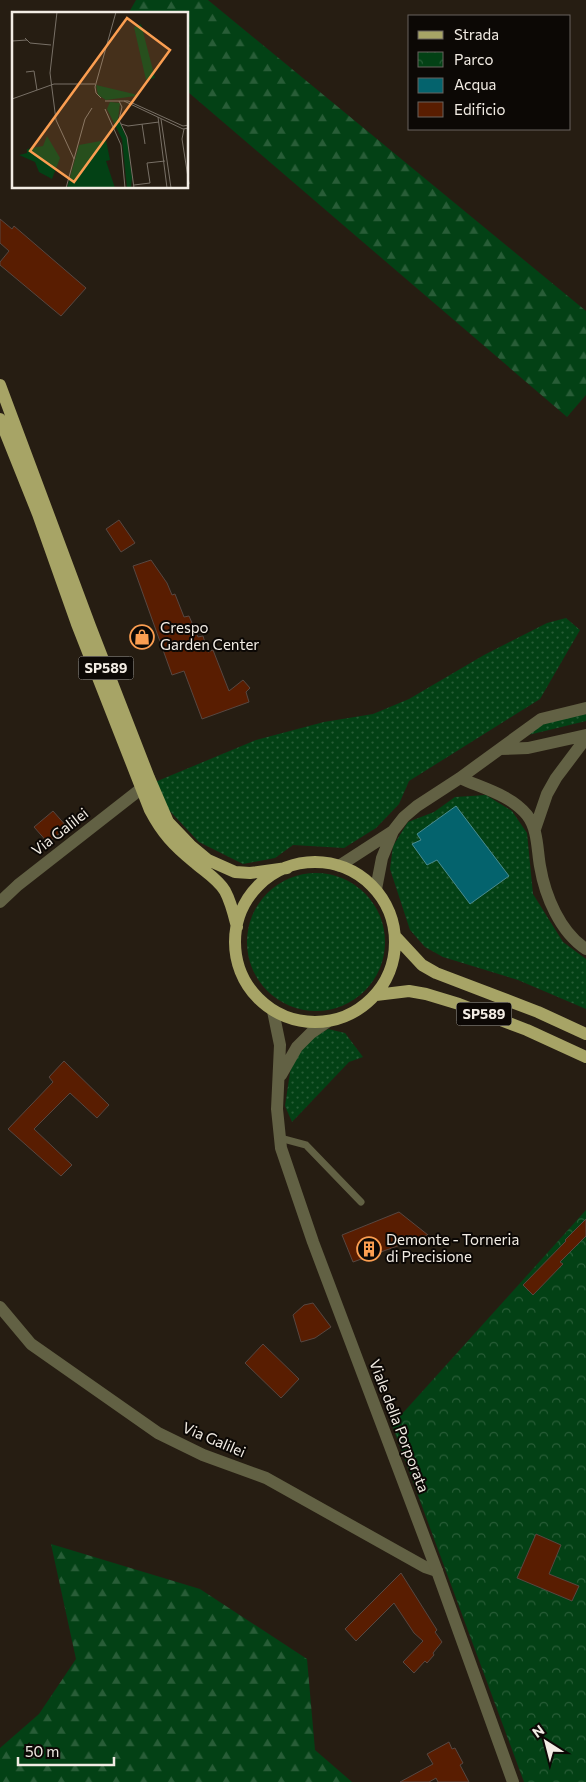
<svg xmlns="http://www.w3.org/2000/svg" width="586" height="1782" viewBox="0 0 586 1782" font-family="Commissioner,sans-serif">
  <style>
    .grass { fill: url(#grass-dots) }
    .forest { fill: url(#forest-firs) }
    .park { fill: url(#park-crowns) }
    .water { fill: #04636d; stroke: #4b8c91 }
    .building { fill: #591d01; stroke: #574741 }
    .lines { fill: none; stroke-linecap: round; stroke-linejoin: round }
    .service { stroke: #626144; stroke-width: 7 }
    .minor { stroke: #626144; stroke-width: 12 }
    .tertiary { stroke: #626144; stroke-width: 12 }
    .primary { stroke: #a7a466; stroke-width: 12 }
    .labels { text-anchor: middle; stroke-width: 4; stroke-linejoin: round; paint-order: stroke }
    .shield { fill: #0c0805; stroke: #ada8a1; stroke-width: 1 }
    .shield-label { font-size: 14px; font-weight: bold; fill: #f2ece4 }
    .poi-label { font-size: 15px; fill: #f2ece4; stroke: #0c0805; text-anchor: start }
    .street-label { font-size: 15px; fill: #f2ece4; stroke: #0c0805 }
    .inset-road { fill: none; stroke: #787066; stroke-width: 1 }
    .view { fill: #fb9e51; fill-opacity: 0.15; stroke: #fb9e51; stroke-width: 2.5 }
    .inset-edge { fill: none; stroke: #f2ece4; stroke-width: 2.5 }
  </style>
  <defs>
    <pattern id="grass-dots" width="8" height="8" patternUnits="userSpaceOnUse" patternTransform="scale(1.25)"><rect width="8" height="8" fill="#034115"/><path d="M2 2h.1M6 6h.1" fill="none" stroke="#285d37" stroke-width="1.8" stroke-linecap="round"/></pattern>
    <pattern id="forest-firs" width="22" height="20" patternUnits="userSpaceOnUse" patternTransform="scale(1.25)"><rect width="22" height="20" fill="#034115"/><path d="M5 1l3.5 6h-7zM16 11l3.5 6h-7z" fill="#285d37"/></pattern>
    <pattern id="park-crowns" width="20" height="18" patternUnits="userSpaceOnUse" patternTransform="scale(1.25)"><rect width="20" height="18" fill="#034115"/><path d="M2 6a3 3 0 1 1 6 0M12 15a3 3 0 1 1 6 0" fill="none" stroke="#285d37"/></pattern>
  </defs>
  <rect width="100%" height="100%" fill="#261d12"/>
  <path class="grass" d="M 566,618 L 580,630 L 540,699 L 409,781 L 399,804 L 376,828 L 344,848 L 293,845 L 275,858 L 243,864 L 199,842 L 167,808 L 155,782 L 256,740 L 324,722 L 373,714 L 409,699 L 484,655 L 547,623 Z
    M 586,712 L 586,721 L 520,737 L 541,724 Z
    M 486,795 L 512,811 L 527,833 L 533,894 L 563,942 L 586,959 L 586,1009 L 518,980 L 443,957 L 425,947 L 410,930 L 390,869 L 393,846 L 408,822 L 434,812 L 455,797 Z
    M247 942a69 69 0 1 1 138 0a69 69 0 1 1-138 0Z
    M 328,1029 L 345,1033 L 363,1057 L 349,1062 L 292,1122 L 285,1106 L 291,1066 L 306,1042 Z"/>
  <path class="forest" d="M 136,0 L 208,0 L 586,311 L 586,395 L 567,417 L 188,92 L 188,14 L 128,14 Z
    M 51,1544 L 200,1589 L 307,1659 L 315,1750 L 352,1782 L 0,1782 L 0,1748 L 39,1714 L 76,1659 Z"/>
  <path class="park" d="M 586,1210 L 586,1782 L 524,1782 L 392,1425 Z"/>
  <path class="water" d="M 456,806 L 509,876 L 470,904 L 437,860 L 427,865 L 412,844 L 421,840 L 417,834 Z"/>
  <path class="building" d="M 0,219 L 12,229 L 14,226 L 86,288 L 61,316 L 0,265 L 0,262 L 9,251 L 0,243 Z
    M 119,520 L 135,543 L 121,552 L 106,529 Z
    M 151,560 L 167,583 L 172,595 L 175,594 L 184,617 L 189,616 L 198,637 L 203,636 L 208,652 L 213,650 L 229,691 L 243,680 L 250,688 L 246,692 L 249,702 L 202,719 L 184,671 L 172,675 L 133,566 Z
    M 53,811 L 67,827 L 48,843 L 34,827 Z
    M 64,1061 L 109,1105 L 97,1118 L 70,1093 L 34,1129 L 72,1165 L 61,1176 L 8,1129 L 53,1082 L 49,1077 Z
    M 399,1212 L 428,1235 L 353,1262 L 342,1235 Z
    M 586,1219 L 586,1236 L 560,1262 L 563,1264 L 533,1295 L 523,1285 L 566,1241 L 565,1240 Z
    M 313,1303 L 331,1327 L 315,1338 L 301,1342 L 293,1315 L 304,1305 Z
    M 263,1344 L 299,1379 L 281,1398 L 245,1363 Z
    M 536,1534 L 561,1545 L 549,1574 L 579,1586 L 572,1601 L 517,1578 Z
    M 401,1573 L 437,1630 L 435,1632 L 442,1642 L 433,1653 L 434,1655 L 427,1663 L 425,1661 L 414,1673 L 403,1662 L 423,1641 L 414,1633 L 394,1603 L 356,1641 L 345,1629 Z
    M 449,1742 L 452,1749 L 455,1748 L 463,1763 L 460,1765 L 469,1782 L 438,1782 L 436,1778 L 429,1782 L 400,1782 L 433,1764 L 427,1754 Z"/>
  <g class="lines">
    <path class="service" d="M 280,1138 L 306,1145 L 361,1202"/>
    <path class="minor" d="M 500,749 L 528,748 L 586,735
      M 460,778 C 482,788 511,795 527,815 C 538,829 537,849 540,866 C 545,896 560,932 586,949
      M 535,829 L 547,794 L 556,778 L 586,738
      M 339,866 L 393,831 L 404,817 L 417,806 L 460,778 L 541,719 L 586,708
      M 376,889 L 382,858 L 393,831
      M 0,902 L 18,885 L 142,788
      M 0,1307 L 31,1344 L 158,1433 L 203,1455 L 266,1478 L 425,1567 L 437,1571"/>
    <path class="tertiary" d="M 273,1011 L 280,1045 L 277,1109 L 281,1148 L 313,1242 L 437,1571 L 513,1782
      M 281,1075 L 297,1047 L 311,1033 L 327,1022"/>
    <path class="primary" d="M 0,385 L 90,626 L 149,778 L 168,822 L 190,845 L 208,860 L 235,872 L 250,873 L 287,868
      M 0,419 L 38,514 L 77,624 L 150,810 C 162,833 174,846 194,862 C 204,871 218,879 225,891 C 231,902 234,915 237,927
      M235 942a80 80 0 1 1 160 0a80 80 0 1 1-160 0Z
      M 396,937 L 422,965 L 436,973 L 538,1012 L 586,1034
      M 376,995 L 409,991 L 426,994 L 459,1004 L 527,1030 L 586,1057"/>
  </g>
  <defs>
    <g id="shop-ring" transform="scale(1.25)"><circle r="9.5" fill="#0c0805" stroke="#fb9e51" stroke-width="1.5"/><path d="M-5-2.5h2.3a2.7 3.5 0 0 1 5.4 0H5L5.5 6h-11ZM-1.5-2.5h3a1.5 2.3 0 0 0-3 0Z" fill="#fb9e51"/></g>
    <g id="building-ring" transform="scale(1.25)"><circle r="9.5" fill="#0c0805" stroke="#fb9e51" stroke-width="1.5"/><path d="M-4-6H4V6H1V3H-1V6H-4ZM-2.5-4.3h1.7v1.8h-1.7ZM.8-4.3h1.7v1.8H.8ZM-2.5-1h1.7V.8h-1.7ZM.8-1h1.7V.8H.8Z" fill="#fb9e51"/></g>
  </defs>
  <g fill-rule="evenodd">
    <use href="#shop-ring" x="142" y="637"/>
    <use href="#building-ring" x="369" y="1249"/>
  </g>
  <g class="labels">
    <g class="shield">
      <rect x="78.5" y="656.5" width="55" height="23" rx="4"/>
      <rect x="456.5" y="1002.5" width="55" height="23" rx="4"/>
    </g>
    <g class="shield-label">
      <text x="106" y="673">SP589</text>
      <text x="484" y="1019">SP589</text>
    </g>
    <g class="poi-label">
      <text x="160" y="633">Crespo<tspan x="160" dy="17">Garden Center</tspan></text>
      <text x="386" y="1245">Demonte - Torneria<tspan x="386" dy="17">di Precisione</tspan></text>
    </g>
    <g class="street-label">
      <text transform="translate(60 832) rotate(-38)" y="5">Via Galilei</text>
      <text transform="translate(399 1426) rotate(69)" y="5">Viale della Porporata</text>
      <text transform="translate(214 1440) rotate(23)" y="5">Via Galilei</text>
    </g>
  </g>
  <g transform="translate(12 12)">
    <rect width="176" height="176" fill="#261d12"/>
    <path d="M 84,73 L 122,82 L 124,84 L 94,88 L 86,83 ZM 98,90 L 108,91 L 106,107 L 115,127 L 120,165 L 119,176 L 115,176 L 110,127 L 95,97 Z" fill="#034115"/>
    <path d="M 129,12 L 143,66 L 134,68 L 122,15 ZM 35,124 L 48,146 L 40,167 L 27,160 L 23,150 L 7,143 L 15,141 L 15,137 L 31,134 Z" fill="#034115"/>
    <path d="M 94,128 L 98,148 L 94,149 L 103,176 L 55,176 L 67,133 Z" fill="#034115"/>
    <path class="inset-road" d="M 45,0 L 38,61 L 44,108 L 62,147M 13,26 L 18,31 L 39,33M 0,29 L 15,28M 14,60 L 22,59 L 25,78M 89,86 L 84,81 L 83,75 L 104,0M 0,87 L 42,72 L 83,72M 93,89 L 116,89 L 171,114 L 177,113M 107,89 L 110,95 L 107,108 L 115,125 L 122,176M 112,89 L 171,117 L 177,116M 93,97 L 109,133 L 113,176M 146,105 L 155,176M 149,107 L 159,176M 109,112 L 116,114 L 147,110M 130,112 L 133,132M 172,117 L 170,127 L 177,172M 122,173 L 138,171 L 135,151 L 153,149M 54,176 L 73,107 L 80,96"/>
    <path class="view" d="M 115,6 L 158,38 L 62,170 L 18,139 Z"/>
    <rect width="176" height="176" class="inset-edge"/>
  </g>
  <rect x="408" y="15" width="162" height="115" fill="#0c0805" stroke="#68635e"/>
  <rect x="418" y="31" width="25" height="8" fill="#a7a466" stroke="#68635e"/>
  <text x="454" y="40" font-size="15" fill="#f2ece4">Strada</text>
  <rect x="418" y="52" width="25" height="15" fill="url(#park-crowns)" stroke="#68635e"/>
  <text x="454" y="65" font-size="15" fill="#f2ece4">Parco</text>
  <rect x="418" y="78" width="25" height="15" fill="#04636d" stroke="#68635e"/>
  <text x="454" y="90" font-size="15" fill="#f2ece4">Acqua</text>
  <rect x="418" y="102" width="25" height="15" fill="#591d01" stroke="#68635e"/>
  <text x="454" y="115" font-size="15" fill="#f2ece4">Edificio</text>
  <g transform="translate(546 1742) rotate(324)" stroke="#0c0805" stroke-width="4" paint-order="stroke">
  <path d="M0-4L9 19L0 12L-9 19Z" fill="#f2ece4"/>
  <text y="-8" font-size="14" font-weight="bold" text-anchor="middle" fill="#f2ece4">N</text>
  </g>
  <path d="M18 1757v8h96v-8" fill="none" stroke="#f2ece4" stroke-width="2.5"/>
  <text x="25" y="1757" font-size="15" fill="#f2ece4" stroke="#0c0805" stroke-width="4" paint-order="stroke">50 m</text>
</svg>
